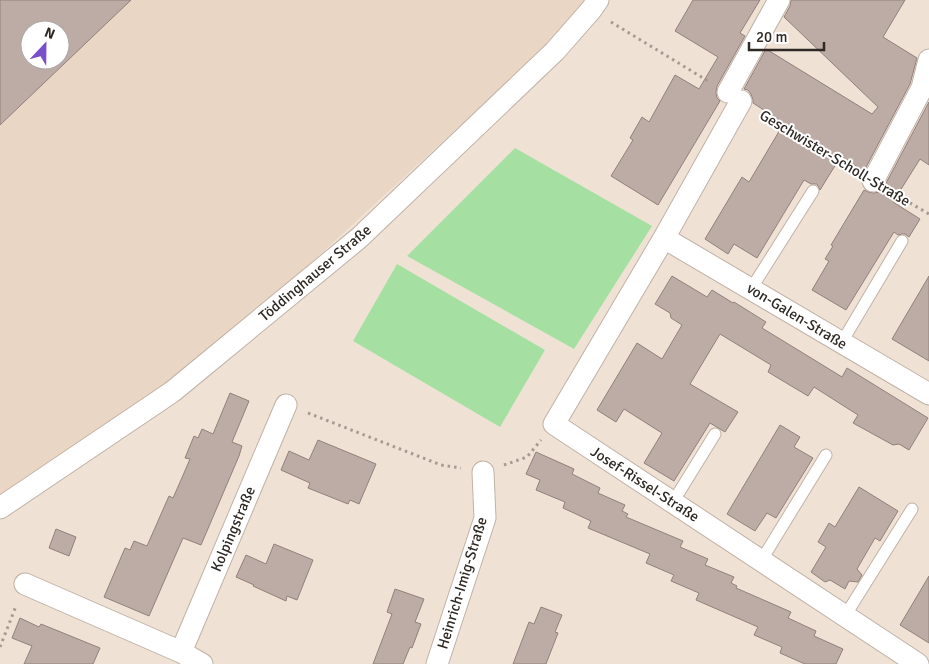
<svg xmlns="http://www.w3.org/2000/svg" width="929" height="664" viewBox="0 0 929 664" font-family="Signika,sans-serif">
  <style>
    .built { fill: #e9d6c4; fill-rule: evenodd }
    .green { fill: #a5e0a2 }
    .building { fill: #bdaba6; stroke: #92807b; fill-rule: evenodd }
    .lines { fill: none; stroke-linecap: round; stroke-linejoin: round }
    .service-casing { stroke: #c0b2a6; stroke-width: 13 }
    .minor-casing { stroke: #c0b2a6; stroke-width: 23 }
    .path { stroke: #a59b92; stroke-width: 3; stroke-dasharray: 2.5 4; stroke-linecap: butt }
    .service { stroke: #fff; stroke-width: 11 }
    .minor { stroke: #fff; stroke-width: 21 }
    .labels { text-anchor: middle; stroke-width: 4; stroke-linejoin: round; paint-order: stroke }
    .street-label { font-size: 15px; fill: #2e2924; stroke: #fff }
  </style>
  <rect width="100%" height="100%" fill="#efe2d5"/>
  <path class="built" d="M 0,0 L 588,0 L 571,23 L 264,306 L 133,408 L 0,500 ZM 30,30 L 60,30 L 60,60 L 30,60 Z"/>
  <path class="green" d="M 515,148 L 652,226 L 574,349 L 407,256 Z
    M 397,264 L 545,350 L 500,427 L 353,341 Z"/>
  <path class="building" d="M 0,0 L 131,0 L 0,125 ZM 30,30 L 60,30 L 60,60 L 30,60 Z
    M 693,0 L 760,0 L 740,33 L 745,36 L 717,86 L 716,93 L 717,98 L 720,101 L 658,205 L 611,176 L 633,140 L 630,138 L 642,117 L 649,122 L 675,75 L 699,89 L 718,57 L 675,31 Z
    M 791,0 L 905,0 L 883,37 L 917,58 L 910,84 L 864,171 L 841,156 L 820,190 L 817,184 L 811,184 L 804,180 L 757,258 L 734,244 L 728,254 L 705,239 L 742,177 L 749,182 L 784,123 L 753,103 L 753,100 L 751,94 L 748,90 L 744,89 L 766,49 L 872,114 L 878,107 L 784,17 L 790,6 Z
    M 929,102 L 929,165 L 920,159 L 893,202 L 920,219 L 909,237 L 905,234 L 902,234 L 898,235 L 894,232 L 846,310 L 812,290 L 829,261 L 825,259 L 833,246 L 831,245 L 864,190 L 868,192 L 874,193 L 879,192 L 884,187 Z
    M 672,276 L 707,297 L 712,290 L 733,303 L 734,302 L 766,322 L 762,328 L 816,361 L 842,377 L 847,368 L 928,418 L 909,450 L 899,444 L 893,445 L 853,423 L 858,415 L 814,387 L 808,396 L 768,372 L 771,365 L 720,334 L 690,384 L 738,412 L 725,432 L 710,423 L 674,481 L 644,463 L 662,433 L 624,409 L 616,422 L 597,410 L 637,343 L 662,359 L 682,325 L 671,318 L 670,313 L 655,304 Z
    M 929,276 L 929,361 L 892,339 Z
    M 230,393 L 249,401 L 232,442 L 242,446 L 239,456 L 201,545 L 183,538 L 149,616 L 104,597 L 125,548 L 130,550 L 134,541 L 147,546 L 169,496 L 173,498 L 181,480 L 190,459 L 185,458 L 194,436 L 198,438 L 202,429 L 213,434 Z
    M 780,425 L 800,437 L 794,447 L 813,458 L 776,518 L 767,513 L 755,531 L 727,514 Z
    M 318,440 L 376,464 L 359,504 L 350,500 L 348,504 L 308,488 L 310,483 L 281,470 L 289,451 L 309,460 Z
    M 536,452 L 574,469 L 572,474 L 600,488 L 598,493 L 625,505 L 622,511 L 628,514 L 626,517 L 683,541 L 680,547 L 708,559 L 705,565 L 734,577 L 731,583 L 737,586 L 736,588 L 791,612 L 788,618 L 816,631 L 814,636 L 843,649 L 836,664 L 805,664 L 780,653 L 782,647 L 754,635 L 758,627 L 696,600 L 699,593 L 671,581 L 674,575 L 646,563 L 650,554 L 588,528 L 591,521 L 563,508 L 565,502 L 536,490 L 540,480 L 526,474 Z
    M 859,487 L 898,511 L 880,541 L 875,538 L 857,569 L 862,575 L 858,582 L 849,581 L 845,589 L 830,580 L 825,582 L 811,572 L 826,547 L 818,542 L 829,523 L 835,527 Z
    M 56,529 L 76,537 L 69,556 L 49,548 Z
    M 274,544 L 313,560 L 297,600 L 287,596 L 286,601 L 253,586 L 254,585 L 236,577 L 246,555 L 266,564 Z
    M 929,576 L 929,643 L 900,625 Z
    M 395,589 L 424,599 L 415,622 L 421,624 L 412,648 L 410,647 L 403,664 L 373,664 L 392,614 L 387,612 Z
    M 541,607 L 562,615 L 555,632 L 558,633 L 546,664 L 513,664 L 529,622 L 534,624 Z
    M 20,618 L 39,627 L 41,624 L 100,648 L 93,664 L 24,664 L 32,646 L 12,638 Z"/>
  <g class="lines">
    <g class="service-casing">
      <path id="service" d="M 751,289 L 813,191
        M 842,342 L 902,241
        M 673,502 L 715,434
        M 761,561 L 826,455
        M 845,616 L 912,509"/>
    </g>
    <g class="minor-casing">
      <path id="minor" d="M 728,92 L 779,0
        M 741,101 L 664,238 L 554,424 L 918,664
        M 873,181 L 922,88 L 929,60
        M 664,238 L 929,394
        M 0,508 L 172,392 L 359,238 L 555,51 L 591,10 L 598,0
        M 25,584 L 181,652 L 202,664
        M 181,652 L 286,405
        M 437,664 L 485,518 L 483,472"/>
    </g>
    <path class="path" d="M 611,22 L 708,81
      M 760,113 L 853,169
      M 893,193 L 929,214
      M 308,413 L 441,465 L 461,468
      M 504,465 L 527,457 L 541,440
      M 0,647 L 16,606"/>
    <use href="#service" class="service"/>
    <use href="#minor" class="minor"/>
  </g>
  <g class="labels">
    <g class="street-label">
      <text transform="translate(835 158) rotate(31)" y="5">Geschwister-Scholl-Straße</text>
      <text transform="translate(315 273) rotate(-40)" y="5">Töddinghauser Straße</text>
      <text transform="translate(797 316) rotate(31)" y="5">von-Galen-Straße</text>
      <text transform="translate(645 484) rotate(33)" y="5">Josef-Rissel-Straße</text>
      <text transform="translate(233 529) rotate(-67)" y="5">Kolpingstraße</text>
      <text transform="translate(462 583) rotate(-73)" y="5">Heinrich-Imig-Straße</text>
    </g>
  </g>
  <g transform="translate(45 45) rotate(22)"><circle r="24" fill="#ffffff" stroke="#aba9a7"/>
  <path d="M0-4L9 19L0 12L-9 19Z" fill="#7a50c9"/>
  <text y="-8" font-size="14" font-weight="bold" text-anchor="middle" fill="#2e2924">N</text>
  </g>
  <path d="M749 42v8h75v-8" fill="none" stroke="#2e2924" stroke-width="2.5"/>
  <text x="756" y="42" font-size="15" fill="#2e2924" stroke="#ffffff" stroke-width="4" paint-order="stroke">20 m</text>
</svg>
